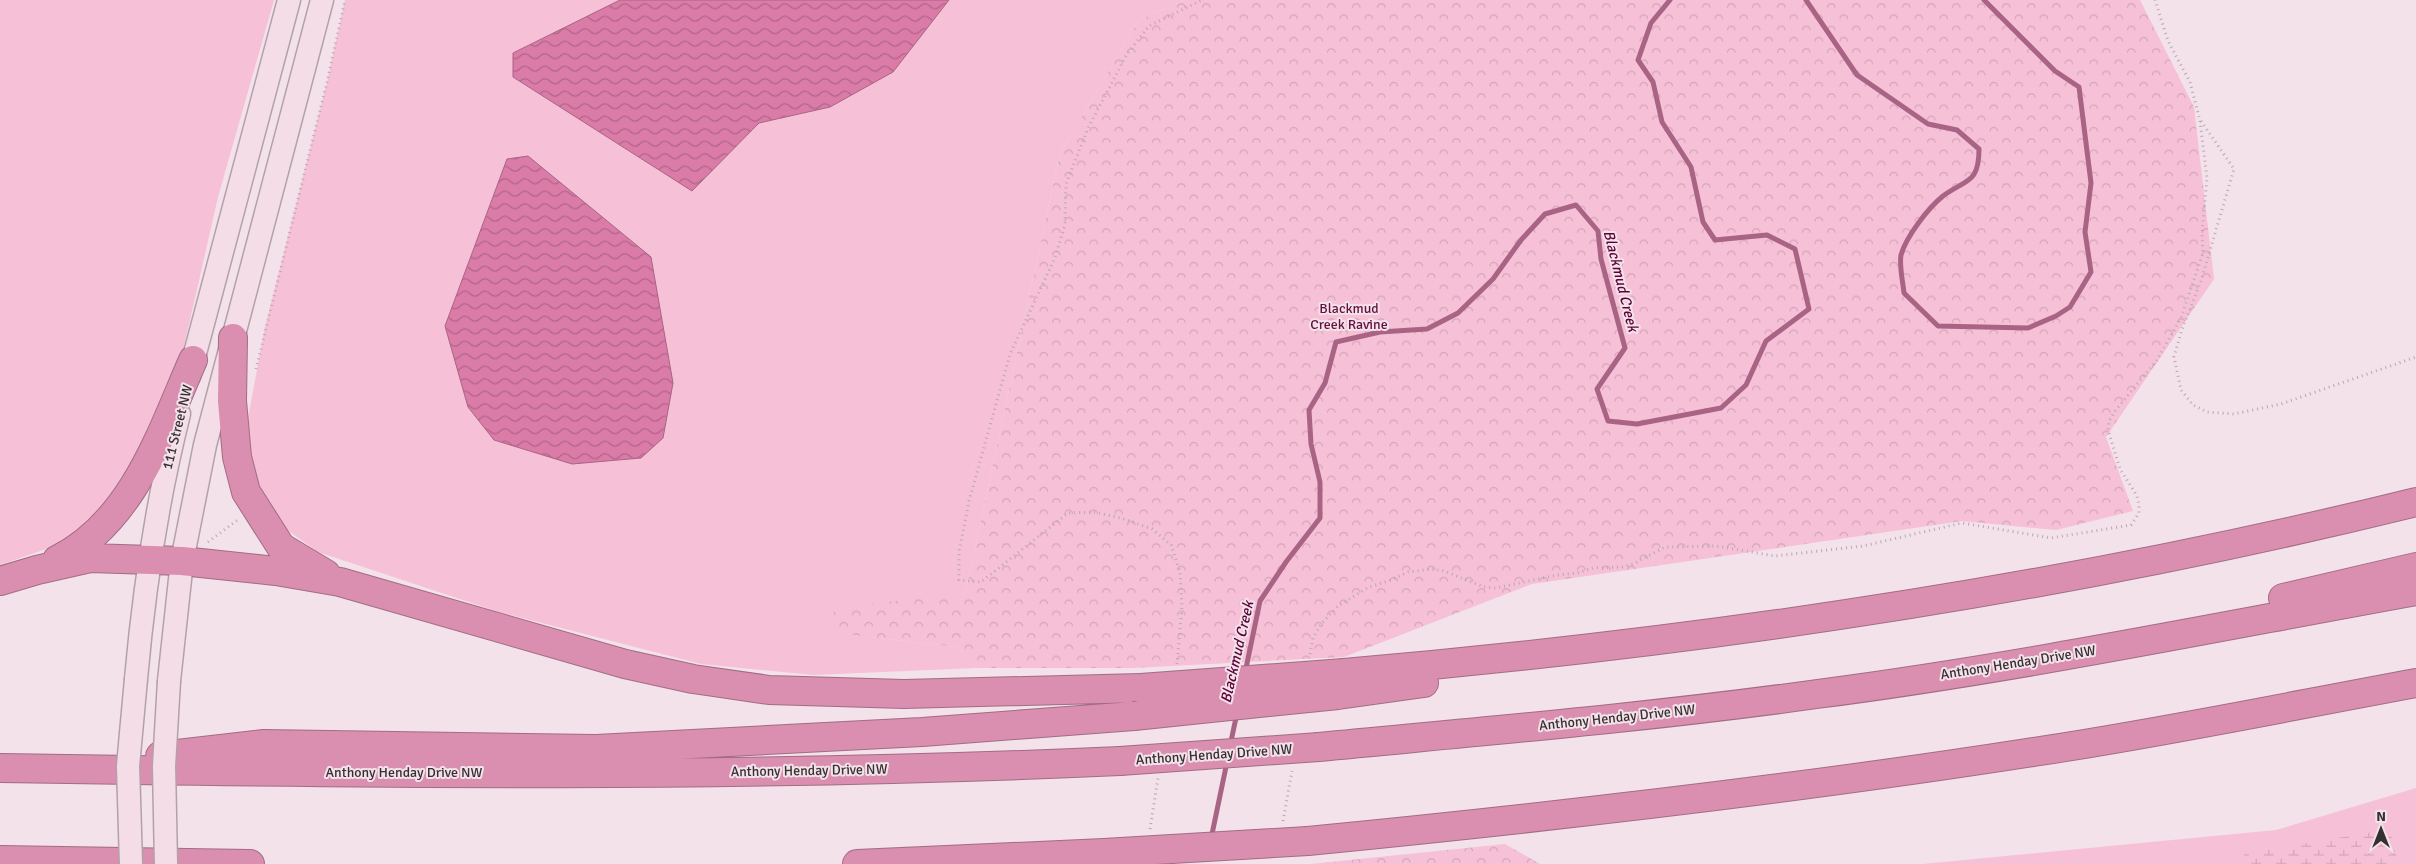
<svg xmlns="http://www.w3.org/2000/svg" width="2416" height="864" viewBox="0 0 2416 864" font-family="Signika,sans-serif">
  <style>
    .green { fill: #f6c0d7 }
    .forest { fill: url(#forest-crowns) }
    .wetland { fill: url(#wetland-marsh) }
    .water { fill: url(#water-waves); stroke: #a96485 }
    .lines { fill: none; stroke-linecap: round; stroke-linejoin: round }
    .stream { stroke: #a96485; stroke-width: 5 }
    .secondary-casing { stroke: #b2a2a8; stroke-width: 25 }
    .motorway-casing { stroke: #a16d84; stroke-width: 30 }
    .path { stroke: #b7a9af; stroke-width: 3; stroke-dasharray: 1 4; stroke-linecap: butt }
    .secondary { stroke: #f4dde7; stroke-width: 22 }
    .motorway { stroke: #da8eb0; stroke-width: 28 }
    .secondary-bridge-casing { stroke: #b2a2a8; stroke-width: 25; stroke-linecap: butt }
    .motorway-bridge-casing { stroke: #a16d84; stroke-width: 30; stroke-linecap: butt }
    .secondary-bridge { stroke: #f4dde7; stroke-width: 22 }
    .motorway-bridge { stroke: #da8eb0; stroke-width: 28 }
    .labels { text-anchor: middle; stroke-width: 4; stroke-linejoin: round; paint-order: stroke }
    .park-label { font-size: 14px; fill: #661041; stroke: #f3e2e9 }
    .street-label { font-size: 14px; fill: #373033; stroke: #f3e2e9 }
    .water-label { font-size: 15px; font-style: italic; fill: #5b0238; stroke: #f3e2e9 }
  </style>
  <defs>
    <pattern id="forest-crowns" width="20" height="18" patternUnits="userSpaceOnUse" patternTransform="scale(1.25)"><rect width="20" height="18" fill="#f6c0d7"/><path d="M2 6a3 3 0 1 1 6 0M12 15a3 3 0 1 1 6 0" fill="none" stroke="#d4a5b9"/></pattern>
    <pattern id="wetland-marsh" width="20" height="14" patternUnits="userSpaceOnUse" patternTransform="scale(1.25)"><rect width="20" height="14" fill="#f6c0d7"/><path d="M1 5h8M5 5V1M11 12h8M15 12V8" fill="none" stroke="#d4a5b9"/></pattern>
    <pattern id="water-waves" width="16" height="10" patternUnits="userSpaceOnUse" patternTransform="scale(1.25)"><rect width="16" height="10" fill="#da7ba8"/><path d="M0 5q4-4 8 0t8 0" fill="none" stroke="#b26589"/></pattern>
  </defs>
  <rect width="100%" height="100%" fill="#f3e2e9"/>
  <path class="green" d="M 0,0 L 274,0 L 218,197 L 182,355 L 146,439 L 99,520 L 66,542 L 0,565 Z
    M 345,0 L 1184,0 L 1139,20 L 1060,153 L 965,594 L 836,633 L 957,647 L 976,668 L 813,675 L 701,664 L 499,612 L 318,552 L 286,529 L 264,501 L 260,489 L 248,444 L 248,418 L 265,327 L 327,82 Z
    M 2416,788 L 2416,864 L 1923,864 L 2276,830 Z"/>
  <path class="forest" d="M 1184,0 L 2140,0 L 2194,107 L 2214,279 L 2106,437 L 2133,511 L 2056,530 L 1962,521 L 1532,584 L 1344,657 L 1133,668 L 976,668 L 957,647 L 835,633 L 833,607 L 965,594 L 1060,153 L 1139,20 Z
    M 1505,844 L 1540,864 L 1311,864 Z"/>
  <path class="wetland" d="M 2390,829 L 2398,864 L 2248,864 L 2244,854 Z"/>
  <path class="water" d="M 620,0 L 949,0 L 893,72 L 830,107 L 759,123 L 692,191 L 513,77 L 513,53 Z
    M 528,156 L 651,257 L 673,383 L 663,438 L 641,458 L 572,464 L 494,440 L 468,407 L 445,326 L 507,159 Z"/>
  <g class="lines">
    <path class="stream" d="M 1806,0 L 1857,75 L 1928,124 L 1957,130 L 1979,149 C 1979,184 1966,179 1943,196 C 1928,208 1906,237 1901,255 C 1899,266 1903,282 1904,293 L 1938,326 L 2028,328 L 2056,316 L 2070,307 L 2091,272 L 2085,232 L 2091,183 L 2079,87 L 2055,71 L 1984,0
      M 1245,673 L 1260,601 L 1286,562 L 1320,518 L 1320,482 L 1311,444 L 1309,410 L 1325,383 L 1336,342 L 1380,332 L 1427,329 L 1458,313 L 1493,279 L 1521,240 L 1545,214 L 1576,205 L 1598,231 L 1601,259 L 1625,348 L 1597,389 L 1608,421 L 1637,424 L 1721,408 L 1746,385 L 1766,341 L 1809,309 L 1795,249 L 1767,235 L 1715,240 L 1703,222 L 1691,167 L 1662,122 L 1653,82 L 1638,60 L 1651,23 L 1670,0
      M 1230,746 L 1237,713
      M 1211,839 L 1227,762"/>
    <g class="secondary-casing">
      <path id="secondary" d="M 189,376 L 289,0
        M 136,679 C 144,589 157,501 179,414
        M 169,681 L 182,561 L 205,445 L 322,0"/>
    </g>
    <g class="motorway-casing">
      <path id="motorway" d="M 233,338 L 232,401 L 237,457 L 246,492 L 281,547 L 326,574
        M 57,560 C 133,522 161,433 193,360
        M 0,581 L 37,570 L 90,558 L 182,561 L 276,571 L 340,582 L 625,664 L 693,679 L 769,690 L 904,694 L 1141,688
        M 2283,598 L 2416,567
        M 1344,673 C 1704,642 2064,589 2416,502
        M 1338,695 L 1424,683
        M 1319,747 C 1485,731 1652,717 1817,694 C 2018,668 2217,627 2416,591
        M 160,756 L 264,744 L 596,749 L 922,732 L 1134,716
        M 0,768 C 373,774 747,778 1120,761
        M 1308,841 C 1553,817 1797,789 2040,751 C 2166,732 2291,706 2416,683
        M 0,860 L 250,864
        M 857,864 L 1104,853"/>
    </g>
    <path class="path" d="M 2201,121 L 2234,169 L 2201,281 L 2182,329 L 2174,357 L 2181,390 L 2193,405 L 2207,412 L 2234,414 L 2281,404 L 2416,357
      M 256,369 L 327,82 L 345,0
      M 208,542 L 239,519
      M 1310,654 L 1313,638 L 1322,623 L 1338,606 L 1369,587 L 1391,580 L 1408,572 L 1432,569 L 1444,571 L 1484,587 L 1496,588 L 1557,575 L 1577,573 L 1593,568 L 1622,567 L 1633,564 L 1665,547 L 1716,546 L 1775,556 L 1863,546 L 1962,523 L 2051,538 L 2131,525 L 2139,513 L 2139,506 L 2137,496 L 2120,469 L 2108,430 L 2109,421 L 2115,411 L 2157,360 L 2181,318 L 2203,253 L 2202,233 L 2207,178 L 2200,121 L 2190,82 L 2168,41 L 2155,0
      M 1177,664 L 1182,607 L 1180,572 L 1171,545 L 1152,529 L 1121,518 L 1094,512 L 1068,513 L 981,582 L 959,580 L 959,552 L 969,501 L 1010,354 L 1054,260 L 1065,225 L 1066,184 L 1088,128 L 1127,54 L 1149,26 L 1202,0
      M 1283,821 L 1292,771
      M 1150,829 L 1158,778"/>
    <use href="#secondary" class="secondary"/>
    <use href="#motorway" class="motorway"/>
    <g class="secondary-bridge-casing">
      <path id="secondary-bridge" d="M 131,864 L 128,766 L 136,679
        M 166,864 L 164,766 L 169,681"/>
    </g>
    <g class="motorway-bridge-casing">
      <path id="motorway-bridge" d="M 1141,688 L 1344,673
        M 1134,716 L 1338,695
        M 1120,761 L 1319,747
        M 1104,853 L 1308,841"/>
    </g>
    <use href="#secondary-bridge" class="secondary-bridge"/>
    <use href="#motorway-bridge" class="motorway-bridge"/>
  </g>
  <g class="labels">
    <g class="park-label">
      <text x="1349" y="313">Blackmud<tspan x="1349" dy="16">Creek Ravine</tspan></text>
    </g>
    <g class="street-label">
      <text transform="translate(177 427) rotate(-76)" y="5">111 Street NW</text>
      <text transform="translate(2018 662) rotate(-9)" y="5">Anthony Henday Drive NW</text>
      <text transform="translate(1617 717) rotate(-6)" y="5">Anthony Henday Drive NW</text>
      <text transform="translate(1214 754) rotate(-4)" y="5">Anthony Henday Drive NW</text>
      <text transform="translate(809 770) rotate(-1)" y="5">Anthony Henday Drive NW</text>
      <text x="404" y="777">Anthony Henday Drive NW</text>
    </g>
    <g class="water-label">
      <text transform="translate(1621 281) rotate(76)" y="5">Blackmud Creek</text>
      <text transform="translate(1237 652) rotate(-77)" y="5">Blackmud Creek</text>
    </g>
  </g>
  <g transform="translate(2381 829)" stroke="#f3e2e9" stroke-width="4" paint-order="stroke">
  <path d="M0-4L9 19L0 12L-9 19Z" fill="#373033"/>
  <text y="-8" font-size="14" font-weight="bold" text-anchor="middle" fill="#373033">N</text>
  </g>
</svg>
